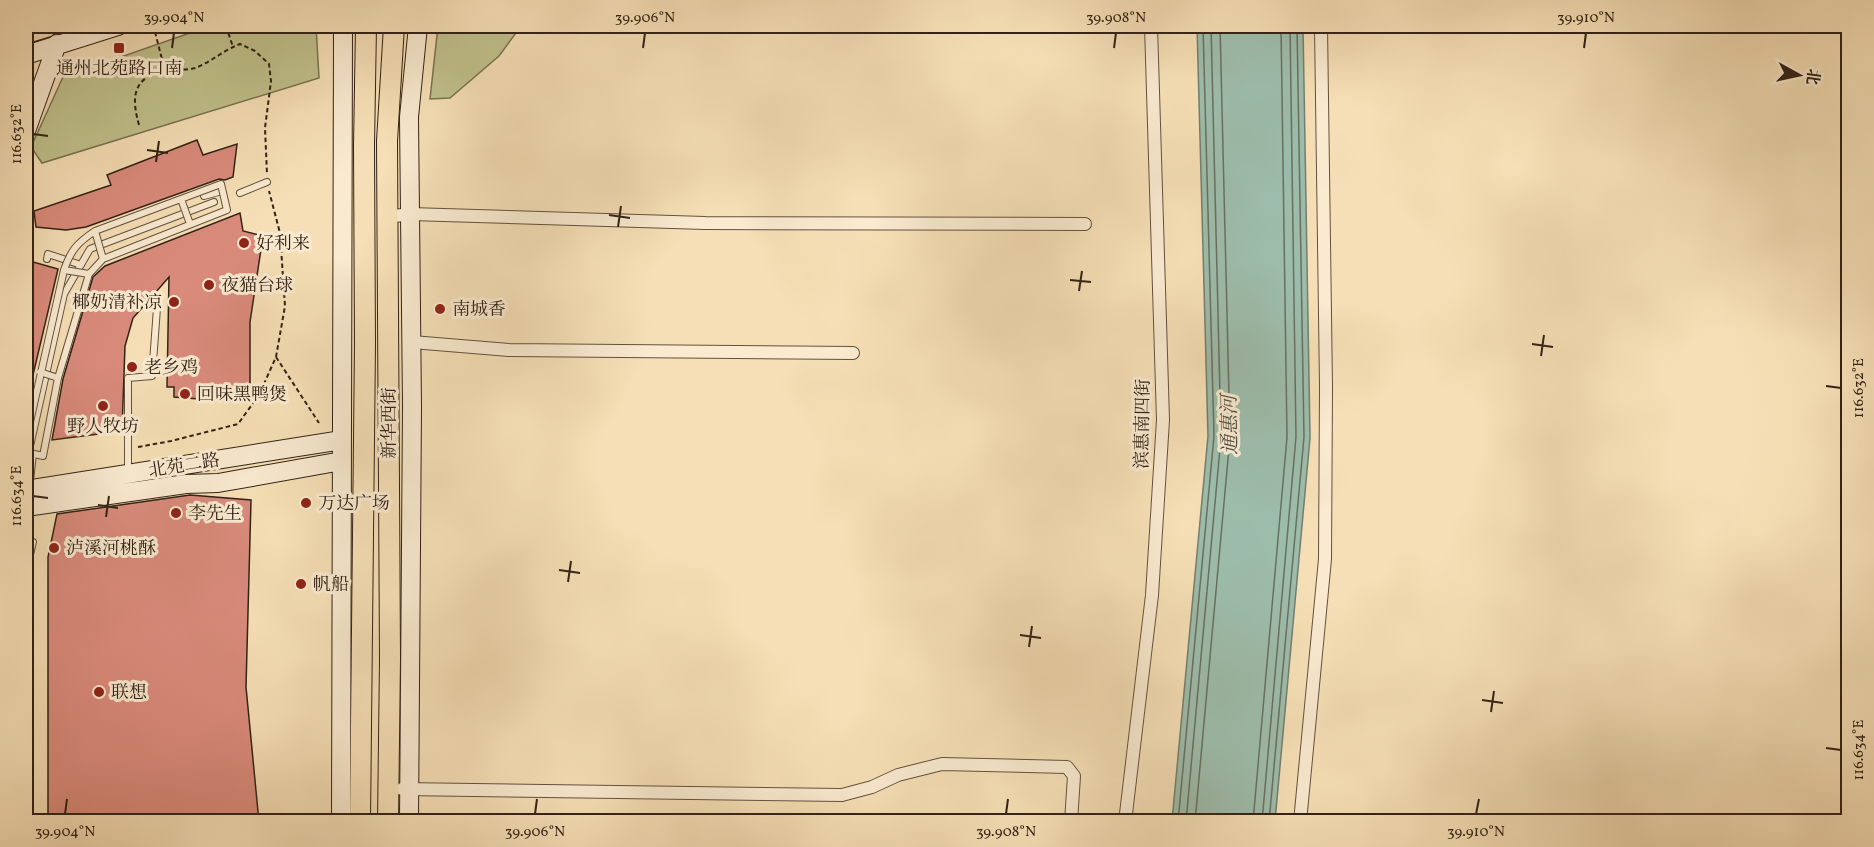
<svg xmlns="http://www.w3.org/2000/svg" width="1874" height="847" viewBox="0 0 1874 847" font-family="Vollkorn,'Noto Serif SC',serif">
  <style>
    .green { fill: #c0c18c; stroke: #797251; stroke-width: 1.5 }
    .water { fill: #9dbdac; stroke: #727f70; stroke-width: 1.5 }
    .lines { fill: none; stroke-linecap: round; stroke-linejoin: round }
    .shore { stroke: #687061; stroke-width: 1.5 }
    .building { fill: #da8b7c; stroke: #322216; stroke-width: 1.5 }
    .lane-casing { stroke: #63513e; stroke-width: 8 }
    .street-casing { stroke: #63513e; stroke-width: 14 }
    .secondary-casing { stroke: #322216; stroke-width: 20 }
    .primary-casing { stroke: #322216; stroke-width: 22 }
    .highway-casing { stroke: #322216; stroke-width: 25 }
    .path { stroke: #322216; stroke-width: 2; stroke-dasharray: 4.5 3; stroke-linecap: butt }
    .lane { stroke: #f9ead0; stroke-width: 6 }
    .street { stroke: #f9ead0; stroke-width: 12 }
    .secondary { stroke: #f9ead0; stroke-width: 18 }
    .primary { stroke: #f6dfb6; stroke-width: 20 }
    .highway { stroke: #f6dfb6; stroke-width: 22 }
    .lane-bridge-casing { stroke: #63513e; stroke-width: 8; stroke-linecap: butt }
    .lane-bridge { stroke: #f9ead0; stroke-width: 6 }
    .ticks { fill: none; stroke: #322216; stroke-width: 2 }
    .poi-dot { fill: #8f2418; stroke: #f9ead0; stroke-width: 2 }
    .labels { text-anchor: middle; stroke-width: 6; stroke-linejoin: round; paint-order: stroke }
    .poi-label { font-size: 18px; fill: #322216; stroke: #f9ead0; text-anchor: start }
    .street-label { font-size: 18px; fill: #322216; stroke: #f9ead0 }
    .water-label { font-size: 20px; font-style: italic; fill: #525043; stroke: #f9ead0 }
    .neatline { fill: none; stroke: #322216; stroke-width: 2 }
    .ticks-label { font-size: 15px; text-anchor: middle; fill: #322216 }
  </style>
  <rect width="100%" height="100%" fill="#f6dfb6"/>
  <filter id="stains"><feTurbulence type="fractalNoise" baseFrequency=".00333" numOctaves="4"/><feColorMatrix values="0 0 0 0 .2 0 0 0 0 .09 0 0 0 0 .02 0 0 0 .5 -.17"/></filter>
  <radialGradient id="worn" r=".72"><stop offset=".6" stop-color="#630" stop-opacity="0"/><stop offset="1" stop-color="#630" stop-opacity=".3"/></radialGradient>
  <path class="green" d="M 210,26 L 316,26 L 319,78 L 42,163 L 31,147 L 63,77 Z
    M 438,26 L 521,26 L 499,56 L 450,98 L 430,99 Z"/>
  <path class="water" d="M 1197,26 L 1303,26 L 1310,438 L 1275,821 L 1172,821 L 1208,436 Z"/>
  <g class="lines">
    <path class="shore" d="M 1178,822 L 1214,436 L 1203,26
      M 1186,822 L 1221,437 L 1211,26
      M 1195,822 L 1230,437 L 1220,26
      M 1253,822 L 1287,437 L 1281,26
      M 1262,822 L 1296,437 L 1290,26
      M 1269,822 L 1304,437 L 1297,26"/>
  </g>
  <path class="building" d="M 197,140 L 203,155 L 237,144 L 233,177 L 225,180 L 219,179 L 86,227 L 66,230 L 36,227 L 34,211 L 111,185 L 107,175 Z
    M 240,213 L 243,231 L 263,236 L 250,322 L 250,403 L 174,397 L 174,387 L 167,387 L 169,277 L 133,318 L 125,346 L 122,431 L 52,440 L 63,379 L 93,277 L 105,266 Z
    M 26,260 L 58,269 L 29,392 L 26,392 Z
    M 190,495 L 251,500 L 246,687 L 259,822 L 48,822 L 48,557 L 57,514 Z"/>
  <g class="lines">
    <g class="lane-casing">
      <path id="lane" d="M 240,193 L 267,182
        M 204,196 L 222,191
        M 47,259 L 48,254 L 81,265
        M 26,464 L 64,294 L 90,249 L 214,202
        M 128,473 L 128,378 L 152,376 L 157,308 L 151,304
        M 26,539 L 33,542 L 27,567 L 27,822"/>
    </g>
    <g class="street-casing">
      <path id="street" d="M 387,217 L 410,214 L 705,223 L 1085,224
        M 412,342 L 509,350 L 853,353
        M 402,789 L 842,795 L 872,787 L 898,775 L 942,764 L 1067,767 L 1074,776 L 1071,822
        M 1125,822 L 1152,595 L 1163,420 L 1151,26
        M 1300,822 L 1325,559 L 1326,387 L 1321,26"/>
    </g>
    <g class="secondary-casing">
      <path id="secondary" d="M 26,55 L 118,26
        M 26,131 L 57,44
        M 26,490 L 342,440
        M 26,507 L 186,484 L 218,483 L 342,461
        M 341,822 L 343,26
        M 409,822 L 412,406 L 409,117 L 418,26"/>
    </g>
    <g class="primary-casing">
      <path id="primary" d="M 360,822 L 365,343 L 364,146 L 366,26
        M 388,822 L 390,659 L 387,141 L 394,26"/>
    </g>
    <g class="highway-casing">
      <path id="highway" d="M 26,32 L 46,26"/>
    </g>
    <path class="path" d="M 226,26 L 233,47
      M 155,32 L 165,71
      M 139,125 C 132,100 131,79 162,71 C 172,68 185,71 195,68 C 211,62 224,50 240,44 L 255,51 L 269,64 L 271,81 L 265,128 L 267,174
      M 276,357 L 319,423
      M 138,447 L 171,441 L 238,424 L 259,395 L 276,357 L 285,306 L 280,233 L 269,191"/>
    <use href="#lane" class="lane"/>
    <use href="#street" class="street"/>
    <use href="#secondary" class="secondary"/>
    <use href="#primary" class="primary"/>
    <use href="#highway" class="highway"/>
    <g class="lane-bridge-casing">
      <path id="lane-bridge" d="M 181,199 L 190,224
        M 95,231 L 103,259
        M 64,270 L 89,274
        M 40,372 L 58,378
        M 26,440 L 64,270 C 71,250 77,243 95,231 L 221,184 L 227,210 L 103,259 L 89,274 L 58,378 L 43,456 L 26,452
        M 26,516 L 33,454"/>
    </g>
    <use href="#lane-bridge" class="lane-bridge"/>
  </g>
  <path class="ticks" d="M 172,48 L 174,33M 643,48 L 645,33M 1114,48 L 1116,33M 1584,48 L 1586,33M 33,134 L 48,136M 147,150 L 168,153M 156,162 L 159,141M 609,215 L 630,218M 618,227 L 621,206M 1070,280 L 1091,282M 1079,291 L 1082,271M 1532,344 L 1553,347M 1541,356 L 1544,335M 1826,386 L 1841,388M 33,496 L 48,498M 98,505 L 118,508M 106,517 L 109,496M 559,570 L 580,573M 568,582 L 571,561M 1020,635 L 1041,638M 1029,647 L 1032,626M 1482,700 L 1503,703M 1491,712 L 1494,691M 1826,748 L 1841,750M 65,814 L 67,799M 535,814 L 537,799M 1006,814 L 1008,799M 1476,814 L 1479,799"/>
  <g class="poi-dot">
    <rect x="113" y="42" width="12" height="12" rx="3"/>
    <circle cx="244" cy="243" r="6"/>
    <circle cx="209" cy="285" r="6"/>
    <circle cx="174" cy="302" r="6"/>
    <circle cx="440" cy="309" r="6"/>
    <circle cx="132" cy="367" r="6"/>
    <circle cx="185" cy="394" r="6"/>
    <circle cx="103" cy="406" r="6"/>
    <circle cx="306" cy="503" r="6"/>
    <circle cx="176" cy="513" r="6"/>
    <circle cx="54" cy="548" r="6"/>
    <circle cx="301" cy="584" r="6"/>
    <circle cx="99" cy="692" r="6"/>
  </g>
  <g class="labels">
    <g class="poi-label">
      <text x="119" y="74" text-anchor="middle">通州北苑路口南</text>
      <text x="256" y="249">好利来</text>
      <text x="221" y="291">夜猫台球</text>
      <text x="162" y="308" text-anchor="end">椰奶清补凉</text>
      <text x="452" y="315">南城香</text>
      <text x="144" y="373">老乡鸡</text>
      <text x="197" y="400">回味黑鸭煲</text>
      <text x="103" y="432" text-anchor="middle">野人牧坊</text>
      <text x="318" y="509">万达广场</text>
      <text x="188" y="519">李先生</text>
      <text x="66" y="554">泸溪河桃酥</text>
      <text x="313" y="590">帆船</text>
      <text x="111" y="698">联想</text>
    </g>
    <g class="street-label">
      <text transform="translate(389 423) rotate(-90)" y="6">新华西街</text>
      <text transform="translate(1142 424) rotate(-89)" y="6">滨惠南四街</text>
      <text transform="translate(184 465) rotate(-9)" y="6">北苑二路</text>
    </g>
    <g class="water-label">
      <text transform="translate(1229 425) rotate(-91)" y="7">通惠河</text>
    </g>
  </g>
  <rect width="1874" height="847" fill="none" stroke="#f6dfb6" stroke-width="66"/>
  <g transform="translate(1799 75) rotate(98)" stroke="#f9ead0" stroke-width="4.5" paint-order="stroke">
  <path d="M0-4.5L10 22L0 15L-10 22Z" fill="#322216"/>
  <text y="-9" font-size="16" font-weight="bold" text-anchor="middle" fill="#322216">北</text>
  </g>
  <rect x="33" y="33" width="1808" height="781" class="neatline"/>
  <g class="ticks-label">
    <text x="174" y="22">39.904°N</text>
    <text x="645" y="22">39.906°N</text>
    <text x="1116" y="22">39.908°N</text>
    <text x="1586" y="22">39.910°N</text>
    <text transform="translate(16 134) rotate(-90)" y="5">116.632°E</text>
    <text transform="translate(1858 388) rotate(-90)" y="5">116.632°E</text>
    <text transform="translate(16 496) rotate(-90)" y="5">116.634°E</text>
    <text transform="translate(1858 750) rotate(-90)" y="5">116.634°E</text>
    <text x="65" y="836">39.904°N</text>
    <text x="535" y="836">39.906°N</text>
    <text x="1006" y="836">39.908°N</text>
    <text x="1476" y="836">39.910°N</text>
  </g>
  <rect width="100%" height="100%" filter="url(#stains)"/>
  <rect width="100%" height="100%" fill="url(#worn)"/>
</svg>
